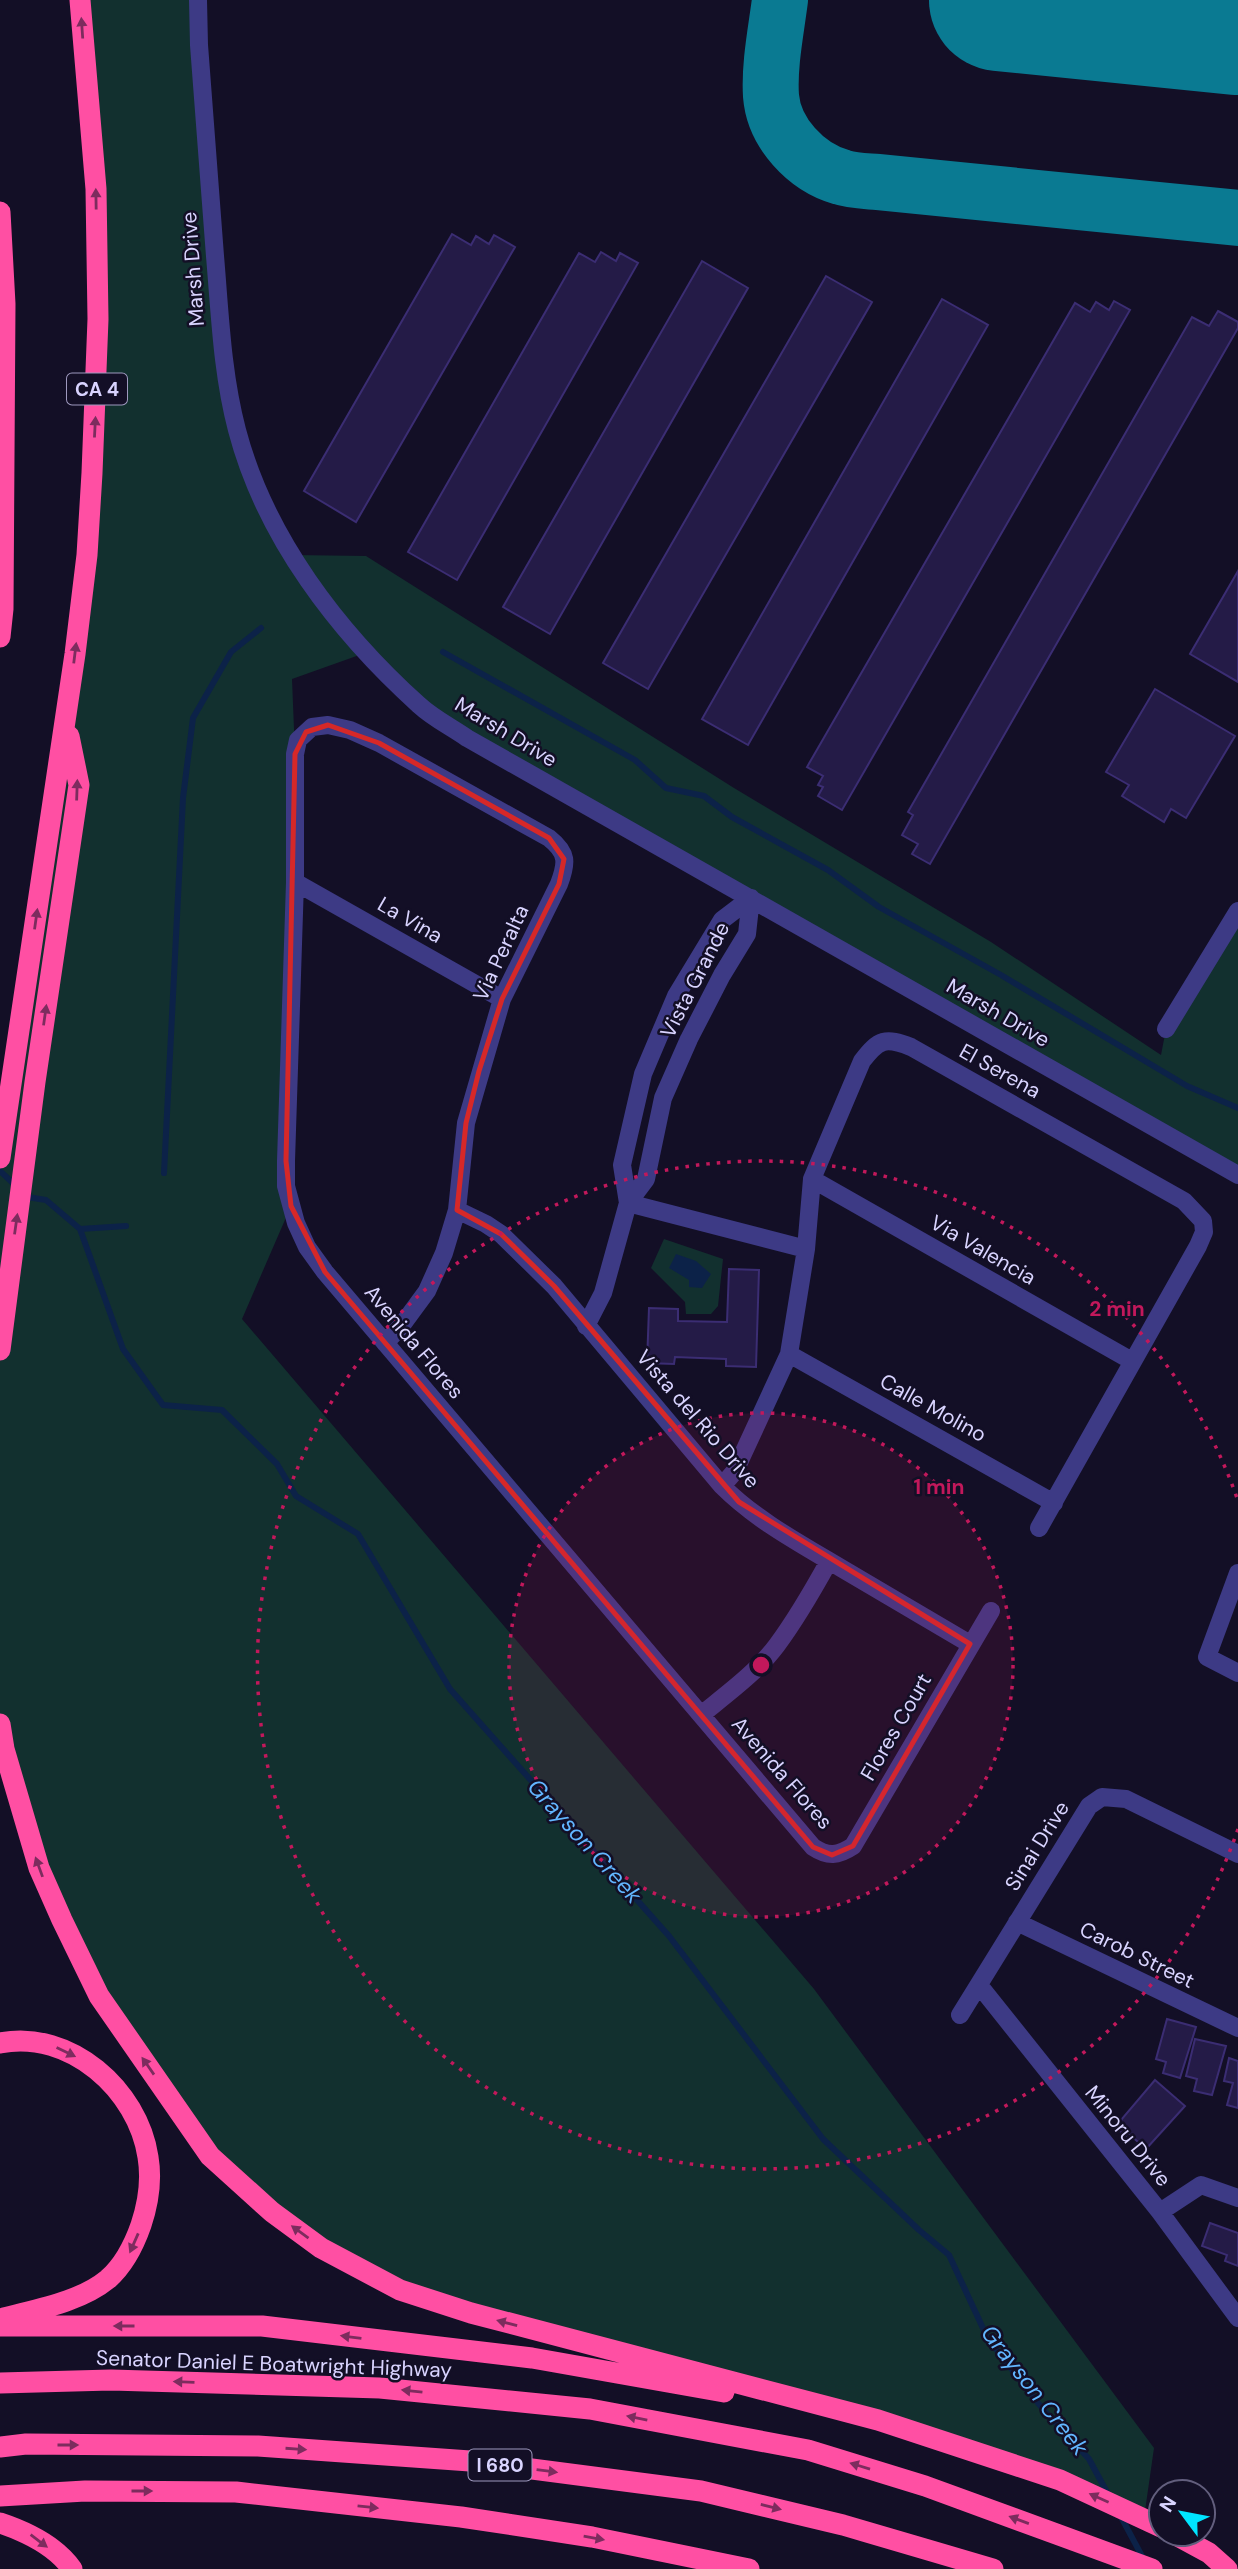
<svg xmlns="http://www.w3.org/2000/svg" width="1238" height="2569" viewBox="0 0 1238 2569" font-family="'DM Sans',sans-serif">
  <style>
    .green { fill: #12302f }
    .water { fill: #0c2248 }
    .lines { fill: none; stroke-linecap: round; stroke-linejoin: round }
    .stream { stroke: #0c2248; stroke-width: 6 }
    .taxiway { stroke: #0a7a92; stroke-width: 56 }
    .runway { stroke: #0a7a92; stroke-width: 142 }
    .building { fill: #241b47; stroke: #3b2d73; stroke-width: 2 }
    .minor { stroke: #3d3a85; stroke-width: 18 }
    .highway { stroke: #ff4fa3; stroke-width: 21 }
    .oneway { fill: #7d2c5e }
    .marked { fill: none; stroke: #d62828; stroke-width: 5; stroke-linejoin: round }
    .ring { fill: none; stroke: #c2185b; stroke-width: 3.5; stroke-dasharray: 3.5 7 }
    .labels { text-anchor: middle; stroke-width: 5; stroke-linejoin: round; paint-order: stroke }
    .shield { fill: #130f26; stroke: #9e99be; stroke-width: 2 }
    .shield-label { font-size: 19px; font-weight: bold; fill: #d9d4ff }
    .street-label { font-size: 21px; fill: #d9d4ff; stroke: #130f26 }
    .water-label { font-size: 23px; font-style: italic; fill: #62b6ff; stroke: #130f26 }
    .centre { fill: #c2185b; stroke: #130f26; stroke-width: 3.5 }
    .ring-label { font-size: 21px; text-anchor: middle; font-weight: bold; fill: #c2185b; stroke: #130f26; stroke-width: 5; stroke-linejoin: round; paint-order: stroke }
  </style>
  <rect width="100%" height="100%" fill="#130f26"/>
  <path class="green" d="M 80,0 L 198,0 L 237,431 L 292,555 L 366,556 L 734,788 L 991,942 L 1161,1055 L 1166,1029 L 1238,911 L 1238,1175 L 467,738 L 365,653 L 292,679 L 295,754 L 291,1206 L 242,1319 L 814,1989 L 1154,2448 L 1144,2518 L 1060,2480 L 471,2313 L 321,2248 L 210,2156 L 62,1920 L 0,1724 L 0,1158 L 75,654 L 98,319 Z
    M 664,1239 L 723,1259 L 718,1306 L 711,1314 L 686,1314 L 685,1302 L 651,1268 Z"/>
  <path class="water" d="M 676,1254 L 696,1261 L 711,1274 L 702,1288 L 689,1287 L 689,1280 L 669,1268 Z"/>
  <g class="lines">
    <path class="stream" d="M 443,652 L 635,760 L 666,788 L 704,796 L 732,817 L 828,870 L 879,907 L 1001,975 L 1187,1086 L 1238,1108
      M 0,1171 L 16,1186
      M 164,1173 L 183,798 L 193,718 L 231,652 L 261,628
      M 24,1194 L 27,1197 L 46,1200 L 80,1229 L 123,1349 L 163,1405 L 222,1410 L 277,1464 L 296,1496 L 358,1534 L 450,1689 L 669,1936 L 823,2139 L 919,2230 L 949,2255 L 988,2339 L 1042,2408 L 1089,2459 L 1109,2496
      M 80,1229 L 126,1226
      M 1120,2515 L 1143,2558"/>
    <path class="taxiway" d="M 780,0 C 776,31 769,65 771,96 C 774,133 806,167 841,177 C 852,181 866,181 878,182 L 1238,218"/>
    <path class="runway" d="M 1000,0 L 1238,24"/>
  </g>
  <path class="building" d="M 452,234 L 471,245 L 476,236 L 489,244 L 494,235 L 515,247 L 356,522 L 304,491 Z
    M 601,252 L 616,261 L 620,253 L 638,263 L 457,580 L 408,552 L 579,253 L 595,262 Z
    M 702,261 L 748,288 L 550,634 L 503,607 Z
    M 826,276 L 872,302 L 648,689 L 603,663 Z
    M 942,299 L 988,325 L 748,745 L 702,719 Z
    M 1114,301 L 1130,310 L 842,810 L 818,796 L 823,787 L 818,785 L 823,776 L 807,767 L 1075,303 L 1090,312 L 1096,302 L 1109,310 Z
    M 1218,311 L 1238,322 L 1238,328 L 930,864 L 912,854 L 918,844 L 902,835 L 913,815 L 908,812 L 1192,317 L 1209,326 Z
    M 1238,571 L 1238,682 L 1190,654 Z
    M 1155,689 L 1235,736 L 1186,818 L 1171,809 L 1164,822 L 1122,796 L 1129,785 L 1106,772 Z
    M 729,1269 L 759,1270 L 756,1367 L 726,1366 L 726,1359 L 675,1357 L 674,1364 L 647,1363 L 649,1308 L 678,1309 L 678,1321 L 727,1322 Z
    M 1167,2019 L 1196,2027 L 1180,2078 L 1163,2073 L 1166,2062 L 1156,2059 Z
    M 1195,2039 L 1226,2046 L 1212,2095 L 1194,2091 L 1197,2079 L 1186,2076 Z
    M 1229,2058 L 1238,2061 L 1238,2108 L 1227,2105 L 1233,2083 L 1224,2081 Z
    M 1155,2080 L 1185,2106 L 1146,2149 L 1128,2133 L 1126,2136 L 1115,2127 Z
    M 1210,2223 L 1238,2233 L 1238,2266 L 1225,2261 L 1227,2255 L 1202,2246 Z"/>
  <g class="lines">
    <path class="minor" d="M 198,0 L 199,45 C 204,115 210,186 215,256 C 220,314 222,373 237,430 C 265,537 338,632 419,705 C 433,718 451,727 467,738 L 1238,1175
      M 295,882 L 502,999
      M 751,898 L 747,934 L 722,975 L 689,1039 L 663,1098 L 646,1179 L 628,1203 L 622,1165 L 643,1074 L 676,996 L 722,920 Z
      M 1166,1029 L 1238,911
      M 812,1179 L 1132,1361
      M 457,1210 L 486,1224 L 501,1234 L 554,1286 L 722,1486 C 756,1520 799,1543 841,1568 C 884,1593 927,1619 970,1644
      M 586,1326 L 603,1293 L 628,1203 L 806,1249
      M 385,1343 L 402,1325 L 427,1291 L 444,1253 L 457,1210 L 466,1123 L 502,999 L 559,884 C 567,863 568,853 549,838 L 379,743 L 350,730 L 328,725 L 312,727 L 298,740 L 295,754 L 295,882 L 286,1161 L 286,1186 L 296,1223 L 307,1247 L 325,1272 L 813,1847 C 828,1857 838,1856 853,1846 L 991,1611
      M 789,1354 L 1054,1503
      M 722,1486 L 735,1471 L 789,1354 L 806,1249 L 812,1179 L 862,1061 C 879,1039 885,1037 911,1047 L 1184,1201 L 1203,1221 L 1204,1232 L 1198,1246 L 1039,1528
      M 1238,1573 L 1207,1657 L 1238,1673
      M 701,1715 C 728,1693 757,1672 777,1645 C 797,1618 813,1590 829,1561
      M 1017,1922 L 1238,2028
      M 979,1985 L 1160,2212 L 1238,2318
      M 960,2015 L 1089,1806 L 1102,1797 L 1126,1799 L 1238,1854
      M 1160,2212 L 1201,2185 L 1238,2198"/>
    <path class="highway" d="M 0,212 L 5,304 L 3,609 L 0,637
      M 0,1158 L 75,654 L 87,555 L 92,473 L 98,319 L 96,189 L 80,0
      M 0,1350 L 35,1082 L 79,785 L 69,736
      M 0,1724 L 4,1749 L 39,1868 L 62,1920 L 99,1996 L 210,2156 L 272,2212 L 321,2248 L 400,2290 L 471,2313 L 878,2420 L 1060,2480 L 1161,2527
      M 0,2043 C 70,2029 138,2090 148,2157 C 152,2181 148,2204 141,2225 C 134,2245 124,2265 108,2279 C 80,2302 38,2309 4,2318
      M 0,2326 L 262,2326 L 532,2358 L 724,2392
      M 0,2383 L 111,2380 L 380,2388 L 590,2409 L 808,2450 L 925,2486 L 1152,2569
      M 0,2447 L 26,2444 L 258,2446 L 470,2461 L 701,2491 L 843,2525 L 993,2569
      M 0,2496 L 85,2491 L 236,2492 L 461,2517 L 592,2537 L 749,2569
      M 0,2523 C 27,2532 55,2545 72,2569
      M 1174,2534 L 1209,2553 L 1227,2569"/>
  </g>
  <defs><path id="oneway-solid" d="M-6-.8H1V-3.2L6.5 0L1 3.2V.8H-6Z" transform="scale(1.75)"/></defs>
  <g class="oneway">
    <use href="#oneway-solid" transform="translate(82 28) rotate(-94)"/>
    <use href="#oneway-solid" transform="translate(96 199) rotate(-91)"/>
    <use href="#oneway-solid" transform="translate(95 427) rotate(-87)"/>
    <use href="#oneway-solid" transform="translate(75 653) rotate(-83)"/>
    <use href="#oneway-solid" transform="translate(77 790) rotate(-88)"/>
    <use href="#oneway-solid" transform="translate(36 919) rotate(-82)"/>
    <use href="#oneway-solid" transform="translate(45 1015) rotate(-82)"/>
    <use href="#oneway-solid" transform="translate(16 1224) rotate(-82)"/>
    <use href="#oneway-solid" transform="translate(39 1867) rotate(-110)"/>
    <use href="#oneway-solid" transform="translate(66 2052) rotate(26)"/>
    <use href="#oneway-solid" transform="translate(148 2066) rotate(-125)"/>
    <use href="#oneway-solid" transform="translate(300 2232) rotate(-144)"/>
    <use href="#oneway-solid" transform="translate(134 2243) rotate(114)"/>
    <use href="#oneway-solid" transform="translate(507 2323) rotate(-165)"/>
    <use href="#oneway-solid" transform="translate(124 2326) rotate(-180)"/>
    <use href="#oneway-solid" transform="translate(351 2337) rotate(-173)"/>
    <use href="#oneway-solid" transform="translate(184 2382) rotate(-178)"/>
    <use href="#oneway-solid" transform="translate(412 2391) rotate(-174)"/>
    <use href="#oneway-solid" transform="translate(637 2418) rotate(-169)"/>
    <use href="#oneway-solid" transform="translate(68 2445)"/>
    <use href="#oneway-solid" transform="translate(296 2449) rotate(4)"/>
    <use href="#oneway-solid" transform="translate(860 2466) rotate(-163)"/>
    <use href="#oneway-solid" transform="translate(547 2471) rotate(7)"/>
    <use href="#oneway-solid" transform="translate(142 2491)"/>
    <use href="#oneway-solid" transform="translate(1099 2498) rotate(-156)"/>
    <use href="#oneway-solid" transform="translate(368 2507) rotate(6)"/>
    <use href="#oneway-solid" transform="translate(771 2507) rotate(14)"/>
    <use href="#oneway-solid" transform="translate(1019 2520) rotate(-160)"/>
    <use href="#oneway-solid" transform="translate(594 2538) rotate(10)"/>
    <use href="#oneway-solid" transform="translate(39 2541) rotate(37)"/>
  </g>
  <path class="marked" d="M 328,725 L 379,743 L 549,838 L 564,859 L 559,884 L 502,999 L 479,1071 L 466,1123 L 457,1210 L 501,1234 L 554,1286 L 739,1502 L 970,1644 L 853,1846 L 832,1855 L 813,1847 L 325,1272 L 291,1206 L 286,1161 L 295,754 L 306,732 Z"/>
  <circle cx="761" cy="1665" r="252" fill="#c2185b" fill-opacity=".12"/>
  <g class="ring">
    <circle cx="761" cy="1665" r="252"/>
    <path d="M1238 1829A504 504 0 1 1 1238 1501"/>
  </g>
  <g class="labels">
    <g class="shield">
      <rect x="67" y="373.5" width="60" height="31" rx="5"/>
      <rect x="468.5" y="2449.5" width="63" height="31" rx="5"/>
    </g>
    <g class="shield-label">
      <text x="97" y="396">CA 4</text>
      <text x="500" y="2472">I 680</text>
    </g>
    <g class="street-label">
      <text transform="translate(193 269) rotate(-94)" y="7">Marsh Drive</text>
      <text transform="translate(506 732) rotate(31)" y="7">Marsh Drive</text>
      <text transform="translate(410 920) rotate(30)" y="7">La Vina</text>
      <text transform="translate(501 953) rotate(-65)" y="7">Via Peralta</text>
      <text transform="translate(695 980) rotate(-63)" y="7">Vista Grande</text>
      <text transform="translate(998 1013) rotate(30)" y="7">Marsh Drive</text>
      <text transform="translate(1000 1071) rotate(29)" y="7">El Serena</text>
      <text transform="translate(983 1250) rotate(30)" y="7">Via Valencia</text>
      <text transform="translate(414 1342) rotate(50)" y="7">Avenida Flores</text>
      <text transform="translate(933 1408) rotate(29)" y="7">Calle Molino</text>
      <text transform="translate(698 1419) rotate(49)" y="7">Vista del Rio Drive</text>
      <text transform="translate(896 1727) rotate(-60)" y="7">Flores Court</text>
      <text transform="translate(782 1773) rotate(49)" y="7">Avenida Flores</text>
      <text transform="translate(1037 1846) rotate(-58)" y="7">Sinai Drive</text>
      <text transform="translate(1137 1955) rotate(26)" y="7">Carob Street</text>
      <text transform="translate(1128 2136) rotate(51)" y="7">Minoru Drive</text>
      <text transform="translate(274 2364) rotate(2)" y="7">Senator Daniel E Boatwright Highway</text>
    </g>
    <g class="water-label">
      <text transform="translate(585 1841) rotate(48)" y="8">Grayson Creek</text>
      <text transform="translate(1035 2390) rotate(52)" y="8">Grayson Creek</text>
    </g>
  </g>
  <circle cx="761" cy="1665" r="10" class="centre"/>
  <g class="ring-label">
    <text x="1117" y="1316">2 min</text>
    <text x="939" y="1494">1 min</text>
  </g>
  <g transform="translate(1182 2513) rotate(302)"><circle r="33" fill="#130f26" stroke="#625e7d" stroke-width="2"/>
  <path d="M0-5L12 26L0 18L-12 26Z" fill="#00e5ff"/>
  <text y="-10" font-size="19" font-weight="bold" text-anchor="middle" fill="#d9d4ff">N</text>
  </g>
</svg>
